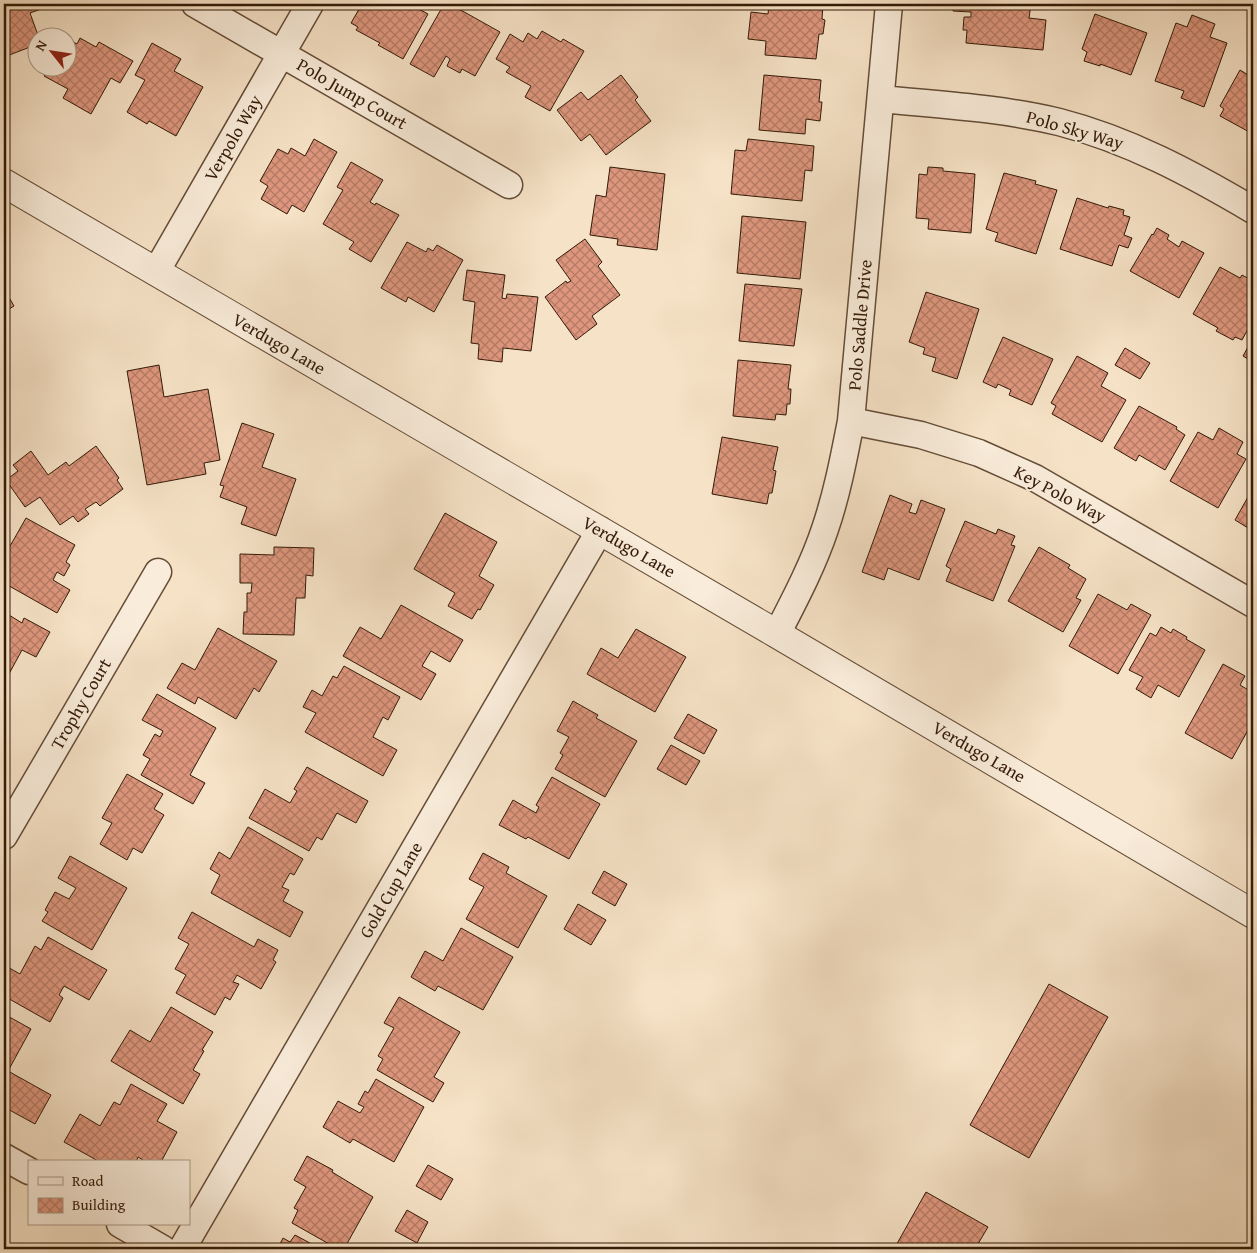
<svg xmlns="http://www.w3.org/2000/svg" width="1257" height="1253" viewBox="0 0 1257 1253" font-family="'Gentium Book Plus',serif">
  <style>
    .building { fill: url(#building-cross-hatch); stroke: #331a07 }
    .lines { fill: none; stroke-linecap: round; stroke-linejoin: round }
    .minor-casing { stroke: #644c37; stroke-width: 29 }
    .tertiary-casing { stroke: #644c37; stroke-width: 30 }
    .minor { stroke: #f9ecda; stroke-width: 26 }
    .tertiary { stroke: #f9ecda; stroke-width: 28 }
    .labels { text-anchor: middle; stroke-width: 4; stroke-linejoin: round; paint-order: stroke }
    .street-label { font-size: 18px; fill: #331a07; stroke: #f9ecda }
  </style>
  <defs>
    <pattern id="building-cross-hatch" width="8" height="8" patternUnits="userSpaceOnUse" patternTransform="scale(1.25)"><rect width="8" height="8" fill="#de977e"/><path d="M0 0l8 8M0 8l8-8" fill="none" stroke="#b57a65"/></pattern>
  </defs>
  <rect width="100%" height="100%" fill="#f6e2c6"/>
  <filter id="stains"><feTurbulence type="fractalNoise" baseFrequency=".004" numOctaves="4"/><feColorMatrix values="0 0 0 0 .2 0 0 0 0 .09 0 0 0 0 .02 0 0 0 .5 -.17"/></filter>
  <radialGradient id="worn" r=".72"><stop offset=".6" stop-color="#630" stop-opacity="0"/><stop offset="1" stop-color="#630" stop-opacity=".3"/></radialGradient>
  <path class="building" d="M 4,4 L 42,4 L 44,8 L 30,13 L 39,38 L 38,38 L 38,44 L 4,57 Z
    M 362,4 L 410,4 L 428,14 L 403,59 L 378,45 L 380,43 L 356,30 L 358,27 L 351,23 Z
    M 444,4 L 450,4 L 500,32 L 475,76 L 462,69 L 460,73 L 447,66 L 450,59 L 446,56 L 434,77 L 410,64 Z
    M 769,4 L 823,4 L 822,19 L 825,20 L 823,34 L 819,34 L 816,59 L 765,55 L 766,41 L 748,39 L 751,12 L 768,14 Z
    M 953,4 L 1031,4 L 1029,18 L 1046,20 L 1043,50 L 966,43 L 967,30 L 963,30 L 964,17 L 971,17 L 971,12 L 953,11 Z
    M 1095,14 L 1147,33 L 1131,75 L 1100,64 L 1100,66 L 1084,61 L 1087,52 L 1082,49 Z
    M 1192,15 L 1215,24 L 1210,37 L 1227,43 L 1204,107 L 1181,98 L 1184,91 L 1155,81 L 1176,23 L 1187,27 Z
    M 542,31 L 561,42 L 563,39 L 584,51 L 550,111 L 525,97 L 531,86 L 506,72 L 510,67 L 496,59 L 510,34 L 523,42 L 528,33 L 537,39 Z
    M 80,38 L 96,47 L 99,42 L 133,61 L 120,83 L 111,78 L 91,114 L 63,98 L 68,89 L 44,76 L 49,68 L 68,68 L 68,39 L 77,44 Z
    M 152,43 L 181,59 L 174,71 L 203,87 L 176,136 L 149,121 L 147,124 L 127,112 L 145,80 L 135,75 Z
    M 1240,70 L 1253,78 L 1253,134 L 1220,116 L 1224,109 L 1220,106 Z
    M 621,75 L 638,97 L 635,100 L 651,121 L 606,155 L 590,134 L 581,141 L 557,110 L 581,92 L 588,100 Z
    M 764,75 L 821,80 L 819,102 L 822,102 L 820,121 L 806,119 L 805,134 L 759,130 Z
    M 314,139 L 337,152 L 304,212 L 292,205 L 287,214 L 261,199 L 268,186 L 260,181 L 278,149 L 288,154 L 291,148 L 305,156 Z
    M 748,139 L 814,146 L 812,171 L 805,170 L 802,201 L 731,194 L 735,150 L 746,151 Z
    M 351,162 L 383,180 L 370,202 L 375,205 L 376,203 L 399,215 L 371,262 L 349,249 L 354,242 L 323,224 L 343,190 L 337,187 Z
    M 610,167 L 665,174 L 657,250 L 617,245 L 618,239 L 590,235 L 596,195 L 606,197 Z
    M 928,167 L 943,168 L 943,171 L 975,174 L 971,233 L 928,229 L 929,219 L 916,218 L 919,174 L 927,175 Z
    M 1004,173 L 1036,181 L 1035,184 L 1057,190 L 1036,254 L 995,241 L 998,233 L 986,229 Z
    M 1077,198 L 1108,208 L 1109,206 L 1124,210 L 1123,215 L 1130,217 L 1124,235 L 1132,238 L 1128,248 L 1119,245 L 1112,266 L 1060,249 Z
    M 742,216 L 806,222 L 800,279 L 737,273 Z
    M 1157,228 L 1169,235 L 1167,239 L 1179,247 L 1182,241 L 1204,253 L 1179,298 L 1130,271 L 1152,234 L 1153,235 Z
    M 585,239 L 602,262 L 598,266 L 620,295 L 592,316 L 597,324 L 576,340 L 545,297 L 566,281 L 567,283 L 571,281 L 556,260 Z
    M 407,242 L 426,252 L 428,248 L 433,251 L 437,245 L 463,260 L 434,312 L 408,297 L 406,302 L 381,288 Z
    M 1220,267 L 1240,278 L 1242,275 L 1253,281 L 1253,320 L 1242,340 L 1235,337 L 1233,340 L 1216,331 L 1218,328 L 1193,314 Z
    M 467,270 L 505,275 L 502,298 L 506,299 L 507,294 L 538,297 L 531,351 L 503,348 L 502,362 L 478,359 L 479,344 L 471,343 L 475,302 L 463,300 Z
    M 745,284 L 802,289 L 794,346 L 739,341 Z
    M 4,289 L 14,306 L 4,312 Z
    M 926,292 L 979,309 L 957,379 L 932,371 L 936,358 L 923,354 L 925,348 L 909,342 Z
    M 1003,337 L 1053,359 L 1032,405 L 1009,395 L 1011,390 L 998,384 L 996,388 L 983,382 Z
    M 1253,338 L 1253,362 L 1243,356 Z
    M 1125,348 L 1150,363 L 1140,379 L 1115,365 Z
    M 1077,356 L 1108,373 L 1101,386 L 1126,400 L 1102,442 L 1052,414 L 1056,406 L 1051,403 Z
    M 738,360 L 791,365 L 788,389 L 791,389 L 790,404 L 787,404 L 786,415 L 776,414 L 775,420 L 733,416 Z
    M 159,365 L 164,397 L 208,389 L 220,460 L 204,463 L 206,474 L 147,485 L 127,371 Z
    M 1139,406 L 1177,427 L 1176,429 L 1185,435 L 1165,470 L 1139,455 L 1136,461 L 1114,448 Z
    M 242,423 L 274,434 L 262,467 L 296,479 L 276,536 L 241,524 L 247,507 L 220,497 L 224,486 L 220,485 Z
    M 1219,428 L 1243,442 L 1237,454 L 1246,459 L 1218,508 L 1170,481 L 1198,432 L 1213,440 Z
    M 722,437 L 778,447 L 773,470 L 776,471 L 772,493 L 769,493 L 767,504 L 712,494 Z
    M 96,446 L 119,478 L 117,480 L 123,489 L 100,506 L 96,502 L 85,509 L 89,514 L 78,522 L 73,516 L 60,525 L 40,497 L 25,507 L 6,480 L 18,471 L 13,465 L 31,451 L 48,475 L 66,462 L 69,466 Z
    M 1253,488 L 1253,531 L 1235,520 Z
    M 890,495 L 912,504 L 909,512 L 916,514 L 921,500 L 945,509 L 919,580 L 888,568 L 884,580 L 862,572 Z
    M 445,513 L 497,542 L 479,576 L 494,585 L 480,610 L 478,609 L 472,619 L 448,606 L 455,593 L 414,569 Z
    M 26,518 L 75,545 L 66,562 L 70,565 L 64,576 L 57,572 L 53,580 L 70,590 L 57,613 L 4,583 L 4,577 L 8,569 L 4,566 L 8,557 L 5,555 Z
    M 965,521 L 996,534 L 998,529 L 1015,536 L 1011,545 L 1015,546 L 993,601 L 946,581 L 951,569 L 946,566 Z
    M 274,547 L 314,548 L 313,576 L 306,575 L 305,598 L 296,598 L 294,635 L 243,634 L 244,612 L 247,612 L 247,593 L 251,593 L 252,583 L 240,583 L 240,554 L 274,555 Z
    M 1039,547 L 1070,565 L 1068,568 L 1086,579 L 1076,598 L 1081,600 L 1063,632 L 1008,601 Z
    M 1098,594 L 1127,610 L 1131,604 L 1151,615 L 1118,674 L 1069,646 Z
    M 401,605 L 463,640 L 450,662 L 431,651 L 422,666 L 436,674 L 421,700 L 343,656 L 360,627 L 381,639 Z
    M 4,612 L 22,623 L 24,618 L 50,632 L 36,657 L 22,650 L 4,683 Z
    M 1161,627 L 1171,633 L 1173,629 L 1187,637 L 1186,639 L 1205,650 L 1179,697 L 1158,685 L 1151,698 L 1136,689 L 1143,677 L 1129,670 L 1150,633 L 1156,636 Z
    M 218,628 L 277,661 L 259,692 L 254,688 L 236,719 L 198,697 L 195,704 L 167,688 L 182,663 L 195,670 Z
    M 636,629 L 686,657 L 655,712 L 587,674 L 601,648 L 618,658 Z
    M 1223,664 L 1245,676 L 1240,685 L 1250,691 L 1248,696 L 1253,699 L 1253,721 L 1232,759 L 1185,733 Z
    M 344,666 L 400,697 L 388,720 L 383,717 L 373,737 L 397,750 L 383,776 L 305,732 L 316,713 L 303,707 L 312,690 L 322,696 L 333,676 L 337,678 Z
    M 157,694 L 216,728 L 190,775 L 205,783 L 193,804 L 141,775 L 150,759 L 143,755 L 155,734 L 160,737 L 163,731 L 142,720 Z
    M 573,701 L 598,715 L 596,718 L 637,741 L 605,797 L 555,769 L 563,755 L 560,753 L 569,737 L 557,731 Z
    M 688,714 L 717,730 L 704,754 L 674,738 Z
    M 671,745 L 700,761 L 686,785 L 657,769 Z
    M 307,767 L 368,801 L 356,823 L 337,813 L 322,840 L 317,837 L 309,851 L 249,818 L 265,789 L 290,803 L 297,791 L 294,789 Z
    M 1253,768 L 1253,783 L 1250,782 Z
    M 127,774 L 163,794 L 154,809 L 164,815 L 142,853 L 133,848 L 127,860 L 100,844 L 112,823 L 102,818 Z
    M 552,777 L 600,804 L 569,859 L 528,837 L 526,839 L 499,825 L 513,800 L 536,813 L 539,807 L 536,805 Z
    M 248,827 L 303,859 L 294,875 L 290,873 L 282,887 L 289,890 L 283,901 L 303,912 L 290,937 L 211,893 L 220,875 L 210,869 L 219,852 L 230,859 Z
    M 483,853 L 509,867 L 506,873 L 547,896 L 518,948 L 466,919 L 484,887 L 469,879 Z
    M 70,856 L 127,888 L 92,950 L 42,921 L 48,912 L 45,910 L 55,892 L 69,899 L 76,888 L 58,878 Z
    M 604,871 L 627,884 L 615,906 L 592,893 Z
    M 578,904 L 606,920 L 591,945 L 564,929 Z
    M 192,912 L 254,947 L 258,939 L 278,950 L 273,960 L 276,962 L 261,989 L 237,975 L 233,982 L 239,984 L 230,1000 L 225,997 L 215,1015 L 176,993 L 186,975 L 175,969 L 189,944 L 178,938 Z
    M 461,928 L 513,957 L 483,1010 L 438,986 L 435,991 L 411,977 L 425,951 L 443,961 Z
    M 48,937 L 107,970 L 89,1000 L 64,986 L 59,995 L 63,998 L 50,1022 L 4,996 L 4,965 L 20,974 L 35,946 L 41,950 Z
    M 1049,984 L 1108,1017 L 1029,1158 L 970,1125 Z
    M 399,997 L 460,1032 L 434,1077 L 444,1083 L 433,1102 L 377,1070 L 383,1059 L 378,1056 L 394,1028 L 384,1023 Z
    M 171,1007 L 213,1032 L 202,1050 L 204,1051 L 193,1070 L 200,1074 L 183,1104 L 111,1061 L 130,1030 L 150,1042 Z
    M 4,1014 L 31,1029 L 8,1071 L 51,1095 L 35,1124 L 4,1107 Z
    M 376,1079 L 424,1107 L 394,1162 L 353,1139 L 350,1143 L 323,1127 L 338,1101 L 360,1113 L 364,1107 L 358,1104 L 365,1091 L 368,1093 Z
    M 131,1084 L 167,1104 L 157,1121 L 177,1132 L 161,1162 L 146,1162 L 138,1157 L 136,1162 L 100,1162 L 64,1142 L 80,1114 L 100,1126 L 114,1102 L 120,1105 Z
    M 307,1156 L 333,1170 L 332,1172 L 373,1197 L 344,1249 L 338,1249 L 292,1223 L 298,1210 L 294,1208 L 306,1187 L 294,1180 Z
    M 428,1165 L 453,1179 L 441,1200 L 416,1186 Z
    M 926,1192 L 988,1227 L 975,1249 L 894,1249 Z
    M 407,1210 L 428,1222 L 417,1243 L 395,1231 Z
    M 295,1235 L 321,1249 L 279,1249 L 281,1247 L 279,1246 L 283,1238 L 290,1242 Z"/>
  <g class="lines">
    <g class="minor-casing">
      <path id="minor" d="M 195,4 L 509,185
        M 881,99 C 941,105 1001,108 1059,122 C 1129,140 1192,174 1253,210
        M 156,272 L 310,4
        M 851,421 L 921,435 L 979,453 L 1035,478 L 1253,604
        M 777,634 C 795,599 813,565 825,529 C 837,494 844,457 851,421 L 889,4
        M 4,836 L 158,572
        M 4,1157 L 29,1171
        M 120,1224 L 163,1249
        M 182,1249 L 600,530"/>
    </g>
    <g class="tertiary-casing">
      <path id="tertiary" d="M 4,183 L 777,634 L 1253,914"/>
    </g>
    <use href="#minor" class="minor"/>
    <use href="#tertiary" class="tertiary"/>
  </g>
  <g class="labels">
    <g class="street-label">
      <text transform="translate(352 94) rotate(30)" y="6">Polo Jump Court</text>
      <text transform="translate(1075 130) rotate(16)" y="6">Polo Sky Way</text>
      <text transform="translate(233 138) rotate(-60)" y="6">Verpolo Way</text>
      <text transform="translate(860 325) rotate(-85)" y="6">Polo Saddle Drive</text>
      <text transform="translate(279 344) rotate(30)" y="6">Verdugo Lane</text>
      <text transform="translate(1060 494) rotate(28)" y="6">Key Polo Way</text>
      <text transform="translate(629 547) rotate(30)" y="6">Verdugo Lane</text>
      <text transform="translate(81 704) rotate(-60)" y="6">Trophy Court</text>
      <text transform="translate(979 752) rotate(30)" y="6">Verdugo Lane</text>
      <text transform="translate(391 890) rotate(-60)" y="6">Gold Cup Lane</text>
    </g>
  </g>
  <rect width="1257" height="1253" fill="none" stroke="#f6e2c6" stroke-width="20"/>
  <rect x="5" y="5" width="1247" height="1243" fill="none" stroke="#331a07" stroke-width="2.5"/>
  <rect x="10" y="10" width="1237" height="1233" fill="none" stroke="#331a07"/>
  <rect x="28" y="1160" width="162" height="65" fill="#f9ecda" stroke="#aa9886"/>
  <rect x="38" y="1177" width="25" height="8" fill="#f9ecda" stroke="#aa9886"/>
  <text x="72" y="1186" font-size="15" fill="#331a07">Road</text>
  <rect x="38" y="1198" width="25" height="15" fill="url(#building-cross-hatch)" stroke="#aa9886"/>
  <text x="72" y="1210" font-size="15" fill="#331a07">Building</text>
  <g transform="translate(52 52) rotate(300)"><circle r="24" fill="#f9ecda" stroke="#aa9886"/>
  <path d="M0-4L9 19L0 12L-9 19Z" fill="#8f2418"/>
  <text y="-8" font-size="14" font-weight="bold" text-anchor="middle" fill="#331a07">N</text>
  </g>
  <rect width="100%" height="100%" filter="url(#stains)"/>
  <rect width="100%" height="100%" fill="url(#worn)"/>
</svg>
